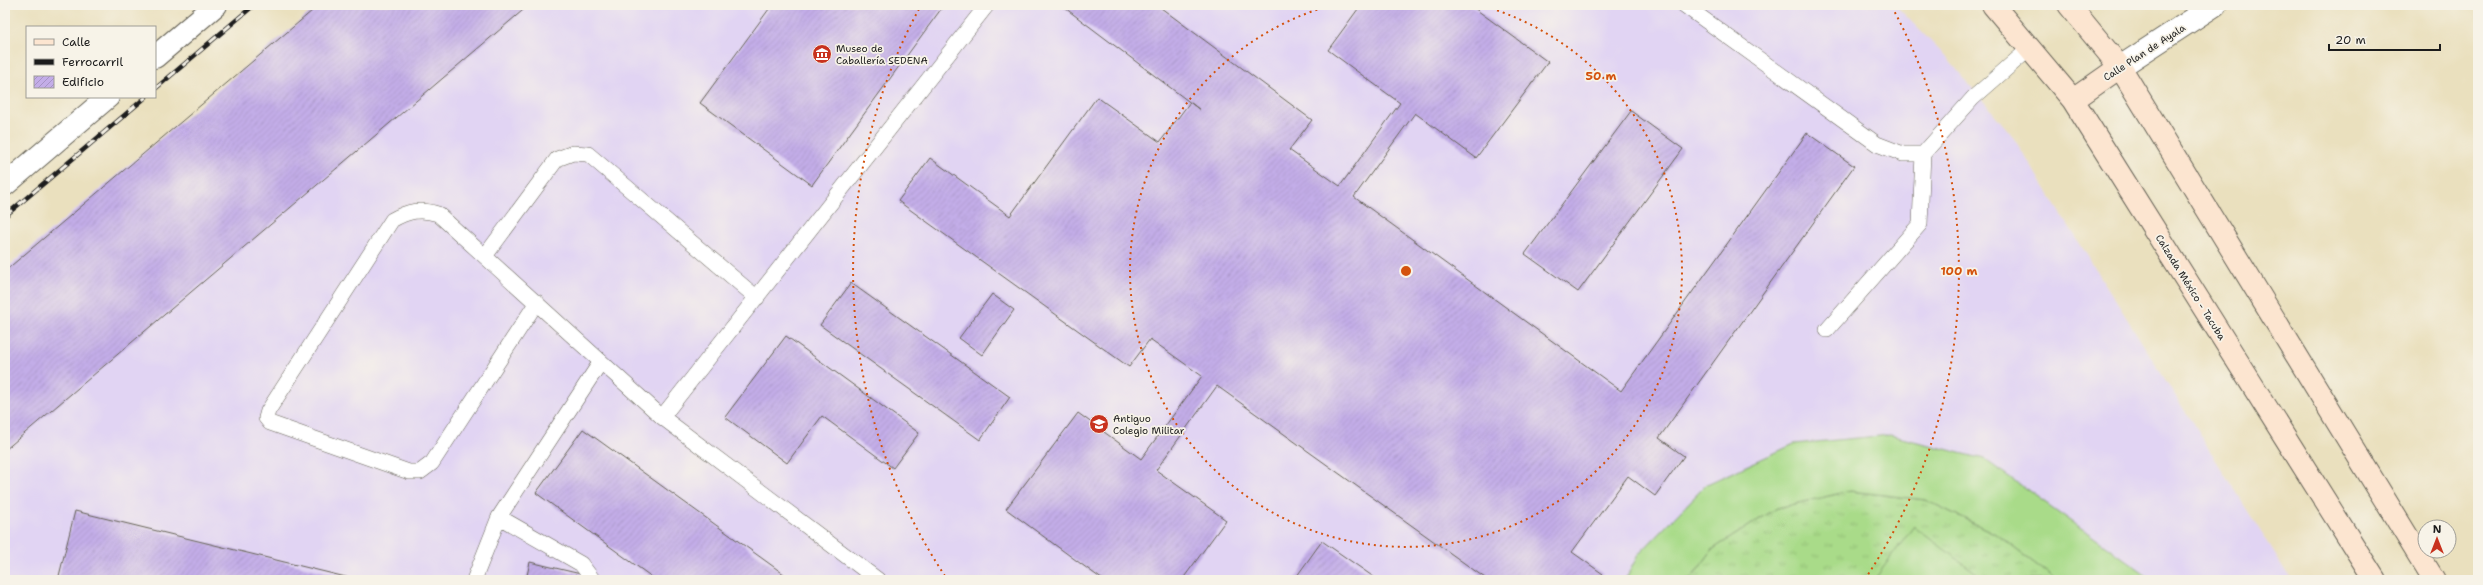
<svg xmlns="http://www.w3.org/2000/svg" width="2483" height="585" viewBox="0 0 2483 585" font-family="'Shantell Sans',sans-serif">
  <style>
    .built { fill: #e1d4f3 }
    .grass { fill: url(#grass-tufts); stroke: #627c52 }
    .pitch { fill: #a9db89; stroke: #627c52 }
    .building { fill: url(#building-hatch) }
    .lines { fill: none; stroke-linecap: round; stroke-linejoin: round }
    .service-casing { stroke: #646155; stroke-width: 16 }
    .minor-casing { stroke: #646155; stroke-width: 24 }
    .tertiary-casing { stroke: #646155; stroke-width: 24 }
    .secondary-casing { stroke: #646155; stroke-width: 24 }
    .service { stroke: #fff; stroke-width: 15 }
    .minor { stroke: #fff; stroke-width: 22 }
    .tertiary { stroke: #fff; stroke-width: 22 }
    .secondary { stroke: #fce5d0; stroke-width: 22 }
    .rail-casing { stroke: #1c1c1c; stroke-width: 4.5 }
    .rail { stroke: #f7f3e8; stroke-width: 3; stroke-dasharray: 9; stroke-linecap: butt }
    .ring { fill: none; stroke: #d4530e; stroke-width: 2; stroke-dasharray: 2 4 }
    .labels { text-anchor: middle; stroke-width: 3.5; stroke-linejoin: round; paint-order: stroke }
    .poi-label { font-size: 10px; fill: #1c1c1c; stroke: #f7f3e8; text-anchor: start }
    .street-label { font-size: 10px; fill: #1c1c1c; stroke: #f7f3e8 }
    .centre { fill: #d4530e; stroke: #f7f3e8; stroke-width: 2 }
    .ring-label { font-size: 12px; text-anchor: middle; font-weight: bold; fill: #d4530e; stroke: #f7f3e8; stroke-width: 3.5; stroke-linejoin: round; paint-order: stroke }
  </style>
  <defs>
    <pattern id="grass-tufts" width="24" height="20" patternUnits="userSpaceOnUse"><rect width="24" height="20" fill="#a9db89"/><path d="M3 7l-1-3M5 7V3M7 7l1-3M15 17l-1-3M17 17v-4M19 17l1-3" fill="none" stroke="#91bb76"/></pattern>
    <pattern id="building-hatch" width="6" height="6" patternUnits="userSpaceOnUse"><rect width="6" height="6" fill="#c3ade8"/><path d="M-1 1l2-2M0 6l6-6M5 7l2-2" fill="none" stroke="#a794c6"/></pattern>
  </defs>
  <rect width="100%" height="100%" fill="#f7f3e8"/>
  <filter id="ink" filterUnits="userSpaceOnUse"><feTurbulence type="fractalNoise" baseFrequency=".025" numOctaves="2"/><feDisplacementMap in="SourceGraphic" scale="8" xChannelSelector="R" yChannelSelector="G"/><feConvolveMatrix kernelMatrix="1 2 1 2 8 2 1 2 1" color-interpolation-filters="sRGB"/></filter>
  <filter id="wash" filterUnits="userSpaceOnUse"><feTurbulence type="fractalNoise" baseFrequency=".012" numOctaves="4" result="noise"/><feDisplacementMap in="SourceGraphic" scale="16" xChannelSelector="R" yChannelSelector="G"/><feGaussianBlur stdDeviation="0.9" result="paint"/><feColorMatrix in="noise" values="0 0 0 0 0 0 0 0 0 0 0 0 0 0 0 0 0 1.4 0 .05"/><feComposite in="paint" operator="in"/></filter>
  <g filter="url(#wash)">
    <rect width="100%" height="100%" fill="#eae0be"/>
    <path class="built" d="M 319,5 L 1895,5 L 1946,57 L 2011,134 L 2291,580 L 5,580 L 5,269 Z"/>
    <path class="grass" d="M 1850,491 L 1926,500 L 1994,533 L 2057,580 L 1690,580 L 1713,549 L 1777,508 Z"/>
    <path class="pitch" d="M 1890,435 L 1984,459 L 2154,580 L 2057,580 L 1994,533 L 1926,500 L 1850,491 L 1777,508 L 1713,549 L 1690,580 L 1625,580 L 1638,555 L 1707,484 L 1794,444 Z
      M 1914,526 L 1914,527 L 1986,580 L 1874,580 Z"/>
    <g id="blocks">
      <path class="building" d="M 319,5 L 529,5 L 5,450 L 5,271 Z
        M 772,5 L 944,5 L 812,185 L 700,103 Z
        M 1061,5 L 1157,5 L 1312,120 L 1289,150 L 1340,186 L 1400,103 L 1328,50 L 1361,5 L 1470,5 L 1548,62 L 1476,158 L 1415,113 L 1354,197 L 1621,391 L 1807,133 L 1854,166 L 1659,438 L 1684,456 L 1655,496 L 1628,476 L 1572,552 L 1603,574 L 1598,580 L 1483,580 L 1485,578 L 1217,386 L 1156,470 L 1226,520 L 1182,580 L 1103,580 L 1006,509 L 1078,413 L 1141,459 L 1202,376 L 1150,339 L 1129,367 L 898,201 L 930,158 L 1010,216 L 1097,97 L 1160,142 L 1190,102 L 1200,110 Z
        M 1631,111 L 1683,149 L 1578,292 L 1525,254 Z
        M 851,283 L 1010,397 L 980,440 L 820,325 Z
        M 992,294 L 1014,310 L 982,355 L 959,338 Z
        M 786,336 L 919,433 L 893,468 L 822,416 L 787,463 L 725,417 Z
        M 583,429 L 792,580 L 656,580 L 536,493 Z
        M 75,511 L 354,579 L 354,580 L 58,580 Z
        M 1322,541 L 1378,580 L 1294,580 Z
        M 530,562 L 585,575 L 584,580 L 526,580 Z"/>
    </g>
  </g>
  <g filter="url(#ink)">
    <use href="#blocks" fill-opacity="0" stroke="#646155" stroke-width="1"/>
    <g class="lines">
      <g class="service-casing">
        <path id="service" d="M 1684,5 L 1877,144 L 1903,154 L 1923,154 L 1973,98 L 2030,48
          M 485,256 L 557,159 L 573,153 L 588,154 L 757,298
          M 537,302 L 432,463 L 420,472 L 409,472 L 270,423 L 266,418 L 268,411 L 392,220 C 408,211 420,208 438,214 L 662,417 L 878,580
          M 1827,330 L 1920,224 L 1923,154
          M 662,417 L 987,5
          M 499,517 L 581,564 L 593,580
          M 474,580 L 499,517 L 600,363"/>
      </g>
      <g class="minor-casing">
        <path id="minor" d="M 155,57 L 216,5
          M 5,185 L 108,97"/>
      </g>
      <g class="tertiary-casing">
        <path id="tertiary" d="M 2120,67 L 2215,5"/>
      </g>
      <g class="secondary-casing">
        <path id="secondary" d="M 1993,5 L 2073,100 L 2375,580
          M 2069,5 L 2120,67 L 2434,580
          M 2073,100 L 2120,67"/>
      </g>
      <use href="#service" class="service"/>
      <use href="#minor" class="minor"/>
      <use href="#tertiary" class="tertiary"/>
      <use href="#secondary" class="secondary"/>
      <g class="rail-casing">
        <path id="rail" d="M 155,89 L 254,5
          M 5,216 L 146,97"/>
      </g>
      <use href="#rail" class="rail"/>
    </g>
  </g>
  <g class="ring">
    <path d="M1480 5A276 276 0 1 1 1332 5"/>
    <path d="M945 576A553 553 0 0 1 920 7M1892 7A553 553 0 0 1 1867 576"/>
  </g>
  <defs>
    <g id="museum-disc" transform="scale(1)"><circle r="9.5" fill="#c8321e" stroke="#f7f3e8"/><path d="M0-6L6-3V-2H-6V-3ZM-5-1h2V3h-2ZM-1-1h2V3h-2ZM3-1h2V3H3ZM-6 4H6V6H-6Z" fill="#fff"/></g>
    <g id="university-disc" transform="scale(1)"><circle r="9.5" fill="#c8321e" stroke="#f7f3e8"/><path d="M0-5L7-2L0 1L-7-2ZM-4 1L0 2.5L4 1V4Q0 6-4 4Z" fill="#fff"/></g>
  </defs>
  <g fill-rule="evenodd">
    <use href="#museum-disc" x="822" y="54"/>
    <use href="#university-disc" x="1099" y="424"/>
  </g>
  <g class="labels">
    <g class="poi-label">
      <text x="836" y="52">Museo de<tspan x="836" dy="12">Caballería SEDENA</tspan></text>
      <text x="1113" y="422">Antiguo<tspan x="1113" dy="12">Colegio Militar</tspan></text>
    </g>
    <g class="street-label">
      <text transform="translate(2144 52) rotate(-33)" y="4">Calle Plan de Ayala</text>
      <text transform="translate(2191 287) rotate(58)" y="4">Calzada México - Tacuba</text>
    </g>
  </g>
  <circle cx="1406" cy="271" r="6" class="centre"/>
  <g class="ring-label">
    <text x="1601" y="80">50 m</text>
    <text x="1959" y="275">100 m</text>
  </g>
  <rect width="2483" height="585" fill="none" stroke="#f7f3e8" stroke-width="20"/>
  <rect x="26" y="26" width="130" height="72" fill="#f7f3e8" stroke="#9f9d96"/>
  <rect x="34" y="39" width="20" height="6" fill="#fce5d0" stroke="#9f9d96"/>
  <text x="62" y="46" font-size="12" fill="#1c1c1c">Calle</text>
  <rect x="34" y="59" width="20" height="6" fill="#1c1c1c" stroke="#9f9d96"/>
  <text x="62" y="66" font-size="12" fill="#1c1c1c">Ferrocarril</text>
  <rect x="34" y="76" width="20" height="12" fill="url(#building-hatch)" stroke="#9f9d96"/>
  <text x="62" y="86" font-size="12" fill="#1c1c1c">Edificio</text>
  <g transform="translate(2437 539)"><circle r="19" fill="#f7f3e8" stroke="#9f9d96"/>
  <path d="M0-3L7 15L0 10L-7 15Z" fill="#c8321e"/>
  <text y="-6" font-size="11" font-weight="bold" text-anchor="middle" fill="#1c1c1c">N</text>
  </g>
  <path d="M2329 44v6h111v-6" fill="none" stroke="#1c1c1c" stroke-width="2"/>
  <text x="2335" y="44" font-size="12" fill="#1c1c1c" stroke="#f7f3e8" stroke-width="3" paint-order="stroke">20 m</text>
</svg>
